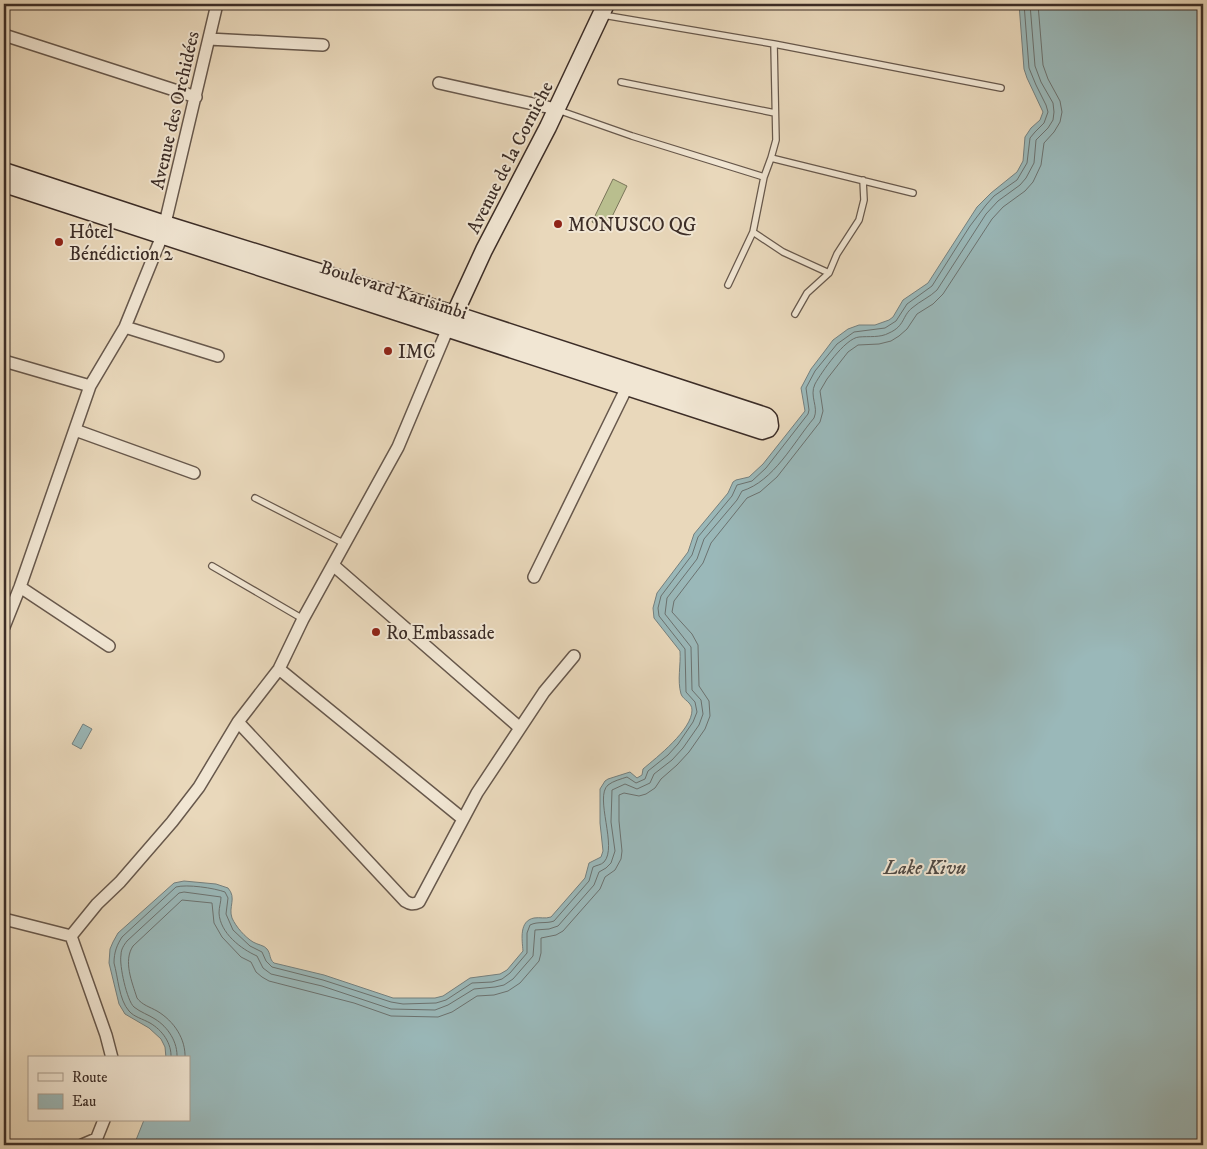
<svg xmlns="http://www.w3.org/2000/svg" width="1207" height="1149" viewBox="0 0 1207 1149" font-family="'IM FELL DW Pica',serif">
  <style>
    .green { fill: #b9be8e; stroke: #7a765a }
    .water { fill: #9ab8b9; stroke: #74807f }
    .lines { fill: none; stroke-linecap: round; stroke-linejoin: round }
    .shore { stroke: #6b7270; stroke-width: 1 }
    .lane-casing { stroke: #67584c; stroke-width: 8 }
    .street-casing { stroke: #67584c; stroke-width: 14 }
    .secondary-casing { stroke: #3c2d27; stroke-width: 19 }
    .lane { stroke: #f1e6d3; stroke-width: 5.5 }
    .street { stroke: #f1e6d3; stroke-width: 11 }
    .secondary { stroke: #f1e6d3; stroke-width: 16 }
    .poi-dot { fill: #8f2418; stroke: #f1e6d3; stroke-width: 2 }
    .labels { text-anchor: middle; stroke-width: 4; stroke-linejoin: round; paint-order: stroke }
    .street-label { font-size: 19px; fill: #3c2d27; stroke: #f1e6d3 }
    .poi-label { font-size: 19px; fill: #3c2d27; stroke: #f1e6d3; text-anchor: start }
    .water-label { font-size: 20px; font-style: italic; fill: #4f4944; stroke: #f1e6d3 }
  </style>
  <rect width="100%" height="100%" fill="#e9d8bb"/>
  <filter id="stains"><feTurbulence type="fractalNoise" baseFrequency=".004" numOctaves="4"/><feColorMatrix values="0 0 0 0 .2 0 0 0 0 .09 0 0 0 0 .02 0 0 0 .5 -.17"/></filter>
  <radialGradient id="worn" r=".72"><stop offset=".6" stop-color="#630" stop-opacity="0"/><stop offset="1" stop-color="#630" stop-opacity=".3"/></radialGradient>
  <path class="green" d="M 613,179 L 627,186 L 606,229 L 592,222 Z"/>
  <path class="water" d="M 1019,4 L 1203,4 L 1203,1145 L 134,1145 L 144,1120 L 189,1120 L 189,1058 L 166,1058 L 165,1047 L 161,1039 L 149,1028 L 125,1014 L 119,1004 L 109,963 L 110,949 L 113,942 L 118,933 L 174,883 L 184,881 L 216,884 L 228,888 C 237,898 228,907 232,918 C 236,927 245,937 253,942 C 258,945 264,945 267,949 C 271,954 269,959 274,963 L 324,975 L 393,998 L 435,998 L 443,996 L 470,978 L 500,974 L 507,970 L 523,951 C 522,939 519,921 534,918 C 540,917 545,919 551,917 L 585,878 L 589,863 L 601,857 L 603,851 L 600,823 L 600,789 L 605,781 L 608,779 L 630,772 L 637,778 L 642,775 L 643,769 C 657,757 692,730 692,710 C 692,702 683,700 681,694 C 677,680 681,665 680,651 L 654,618 L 653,608 L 657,593 L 688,552 L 694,534 L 728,493 L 733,482 L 736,480 L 749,477 L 763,464 L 805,411 L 801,388 L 811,369 L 824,352 L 833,340 L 848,329 L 859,325 L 875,325 L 889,320 L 893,317 L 903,300 L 928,283 L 977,207 L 991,193 L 1017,172 L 1023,161 L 1025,137 L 1031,128 L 1040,120 L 1043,112 L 1027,78 L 1024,69 Z
    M 83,724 L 92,729 L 81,749 L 72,744 Z"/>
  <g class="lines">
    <path class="shore" d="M 171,1058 C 172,1043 162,1030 150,1023 C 143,1019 134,1017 129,1011 C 119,1000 118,977 114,963 C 114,952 117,945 122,937 L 176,887 C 187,884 214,888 225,892 L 228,898 L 226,914 L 233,930 L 250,946 L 262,952 L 266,961 L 272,967 L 323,980 L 391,1002 L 403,1004 L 436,1003 L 446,1000 L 472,983 L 492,982 L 502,979 L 510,973 L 527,953 L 527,933 L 530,925 C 538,921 546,924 554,921 L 589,881 L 593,867 C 597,865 601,865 604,862 C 618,847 594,797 608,785 C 613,781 621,779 627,777 L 636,783 L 645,779 L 648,771 L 668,755 L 678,744 L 693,722 L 697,712 L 695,702 L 686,692 L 685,649 L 659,616 L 658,608 L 661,596 L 692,555 L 698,537 L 732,496 L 737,485 L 752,481 L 766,468 L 808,414 L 809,410 L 806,388 L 815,371 L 837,344 L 854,332 L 885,328 L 896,321 L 907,304 L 932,286 L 970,226 L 986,205 L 994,196 L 1017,180 L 1027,163 L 1030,138 L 1035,132 L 1044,123 L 1048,112 L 1046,105 L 1036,85 L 1029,68 L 1024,4
      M 177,1058 C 178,1042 168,1027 155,1019 C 149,1015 140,1012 134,1007 C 127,1001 119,965 121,955 C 121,949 124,945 127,941 L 179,893 L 184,892 L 221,897 C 221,902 219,907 219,913 C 220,933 241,949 257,956 L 263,968 L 271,974 L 322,986 L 391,1009 L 435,1010 L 448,1005 L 474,989 L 495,987 L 504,985 L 513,979 L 533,956 L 535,930 L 549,929 L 558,926 L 594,885 L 599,872 L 606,868 L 611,863 L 615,851 L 611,822 L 612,790 L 625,784 L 637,789 L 650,783 L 654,774 L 672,760 L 683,748 L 699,725 L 703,714 L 701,700 L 692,690 L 691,647 L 665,614 L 667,598 L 697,559 L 704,539 L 737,500 L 742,491 C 774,481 793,443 814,418 C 819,407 809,396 815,384 C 821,373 845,338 859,337 C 869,336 880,338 889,333 C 905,326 902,316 912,308 C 920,301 930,297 937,290 L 986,214 L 998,201 L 1020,185 L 1026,178 L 1034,163 L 1036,140 L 1048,128 L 1053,120 L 1054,112 L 1053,103 L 1041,82 L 1035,66 L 1030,4
      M 185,1058 C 186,1039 174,1021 157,1011 C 150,1007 142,1005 137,998 C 132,982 123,961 133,946 L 182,900 L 212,903 L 214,923 L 222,937 L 241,957 L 251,962 L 256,972 L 262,977 L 269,981 L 354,1003 L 391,1016 L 438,1017 L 452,1012 L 477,996 L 494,995 L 508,991 L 520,983 L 539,961 L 541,953 L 541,938 L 556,935 L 563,931 L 600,889 L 605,877 L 615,870 L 621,859 L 622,851 L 619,821 L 619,795 L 624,793 L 639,796 L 646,794 L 655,788 L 661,779 L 677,765 L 689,752 L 705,729 L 710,716 L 709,701 L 699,686 L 698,645 L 692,634 L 672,612 L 674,601 L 703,563 L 711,543 L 747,498 L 760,492 L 777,477 L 820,422 L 823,411 L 820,391 L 827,379 L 848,352 L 858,345 L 879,344 L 891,341 L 899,336 L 907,329 L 917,314 L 933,304 L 943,294 L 992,219 L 1003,207 L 1025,191 L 1033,182 L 1041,165 L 1044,143 L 1054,132 L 1060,122 L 1062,112 L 1060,101 L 1048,79 L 1043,65 L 1038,4"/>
    <g class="lane-casing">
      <path id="lane" d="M 603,15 L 774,44 L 1001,88
        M 621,82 L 775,113
        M 558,110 L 632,136 L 764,177 L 753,232 L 728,285
        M 771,158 L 776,140 L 774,44
        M 764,177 L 771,158 L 913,193
        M 753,232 L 783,252 L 829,273
        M 795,314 L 807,293 L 829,273 L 837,254 L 859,220 L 864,200 L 863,180
        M 255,498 L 345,544
        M 212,566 L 303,619"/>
    </g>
    <g class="street-casing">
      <path id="street" d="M 4,35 L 196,97
        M 209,39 L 323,45
        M 439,83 L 556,109
        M 125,327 L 218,356
        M 4,361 L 90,386
        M 75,430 L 194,473
        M 333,565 L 520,728
        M 534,577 L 627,387
        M 20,587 L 109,646
        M 4,627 L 20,587 L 90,386 L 125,327 L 162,236 L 217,4
        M 279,669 L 463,819
        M 238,722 L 405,901 C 410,904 413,905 419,902 L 477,793 L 544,692 L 574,656
        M 4,919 L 71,936 L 97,904 L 120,882 L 172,822 L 199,787 L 238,722 L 279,669 L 303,619 L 398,447 L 448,328
        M 71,936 L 106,1035 L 112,1058
        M 82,1145 L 96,1139
        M 94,1145 L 104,1120"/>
    </g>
    <g class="secondary-casing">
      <path id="secondary" d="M 4,171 L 165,224 L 454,314 L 766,416 L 769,419 L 770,426 L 768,429 L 762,431 L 4,184
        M 450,324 L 484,250 L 548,127 L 606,4"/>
    </g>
    <use href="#lane" class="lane"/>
    <use href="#street" class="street"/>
    <use href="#secondary" class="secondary"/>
  </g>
  <g class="poi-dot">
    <circle cx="558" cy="224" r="5"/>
    <circle cx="59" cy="242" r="5"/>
    <circle cx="388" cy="351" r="5"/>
    <circle cx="376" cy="632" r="5"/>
  </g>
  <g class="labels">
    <g class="street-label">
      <text transform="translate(174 110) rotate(-77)" y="7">Avenue des Orchidées</text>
      <text transform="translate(509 157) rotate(-63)" y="7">Avenue de la Corniche</text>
      <text transform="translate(394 289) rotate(18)" y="7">Boulevard Karisimbi</text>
    </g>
    <g class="poi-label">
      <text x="568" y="231">MONUSCO QG</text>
      <text x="69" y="238">Hôtel<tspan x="69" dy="22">Bénédiction 2</tspan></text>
      <text x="398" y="358">IMC</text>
      <text x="386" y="639">Ro Embassade</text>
    </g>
    <g class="water-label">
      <text x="925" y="874">Lake Kivu</text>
    </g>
  </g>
  <rect width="1207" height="1149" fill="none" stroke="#e9d8bb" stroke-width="20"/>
  <rect x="5" y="5" width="1197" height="1139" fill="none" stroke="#3c2d27" stroke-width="2.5"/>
  <rect x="10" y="10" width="1187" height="1129" fill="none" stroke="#3c2d27"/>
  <rect x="28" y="1056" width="162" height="65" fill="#f1e6d3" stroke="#a99c8e"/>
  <rect x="38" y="1073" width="25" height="8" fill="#f1e6d3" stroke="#a99c8e"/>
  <text x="72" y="1082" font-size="15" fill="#3c2d27">Route</text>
  <rect x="38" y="1094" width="25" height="15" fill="#9ab8b9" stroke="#a99c8e"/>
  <text x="72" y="1106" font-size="15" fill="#3c2d27">Eau</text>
  <rect width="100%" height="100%" filter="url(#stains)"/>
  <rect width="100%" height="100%" fill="url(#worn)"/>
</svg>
